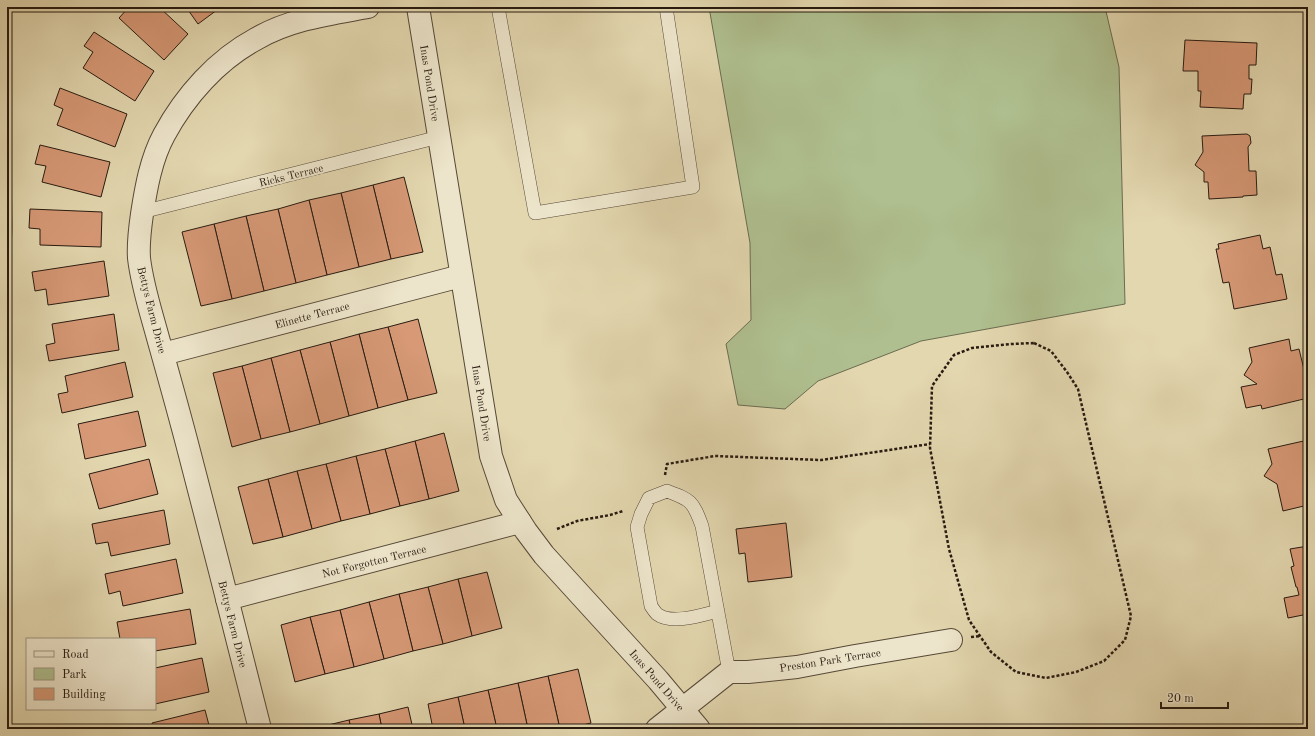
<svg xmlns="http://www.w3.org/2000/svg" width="1315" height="736" font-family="'Old Standard TT',serif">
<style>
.green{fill:#afbf8f;stroke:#6b6c50}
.building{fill:#d79976;stroke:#271a10}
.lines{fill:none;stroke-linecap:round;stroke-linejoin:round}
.service-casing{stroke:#564938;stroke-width:14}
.minor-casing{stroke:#564938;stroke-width:24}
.path{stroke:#271a10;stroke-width:2.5;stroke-dasharray:3 2;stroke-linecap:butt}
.service{stroke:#ede5cb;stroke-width:13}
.minor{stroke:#ede5cb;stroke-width:22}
.labels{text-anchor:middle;stroke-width:4;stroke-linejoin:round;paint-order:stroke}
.street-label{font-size:11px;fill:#271a10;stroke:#ede5cb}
</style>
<rect width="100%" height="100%" fill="#e3d7af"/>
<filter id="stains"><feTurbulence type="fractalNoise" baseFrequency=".005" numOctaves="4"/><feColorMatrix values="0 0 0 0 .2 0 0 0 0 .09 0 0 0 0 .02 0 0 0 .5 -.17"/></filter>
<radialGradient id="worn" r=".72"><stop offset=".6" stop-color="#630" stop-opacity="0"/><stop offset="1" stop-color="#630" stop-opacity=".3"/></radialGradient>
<g class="green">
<path d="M7,7h3l-1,36 3,184 -5,115z"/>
<path d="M709,7h396l14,60 6,237 -204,37 -103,40 -33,28 -47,-4 -12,-61 25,-24 -1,-77z"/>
</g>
<g class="building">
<path d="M129,7h30l29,27 -24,26 -45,-42z"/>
<path d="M186,7h35l-23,17z"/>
<path d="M94,32l60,39 -19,30 -52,-33 10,-16 -9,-6z"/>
<path d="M1185,40l72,3 -1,22h-7v14h3l-1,15h-7l-1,15 -43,-2 1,-16h-3v-20h-15z"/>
<path d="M60,88l67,26 -12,33 -58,-22 6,-16 -9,-4z"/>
<path d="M1247,134l3,2 1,7 -3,4 1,24h7l1,24 -14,1v1l-34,2 -1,-17h-4v-10l-9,-7 8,-13 -1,-16z"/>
<path d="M40,145l70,17 -9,35 -59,-15 4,-16 -11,-2z"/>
<path d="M404,177l19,75 -32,7 -18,-74z"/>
<path d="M373,185l18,74 -32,8 -18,-74z"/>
<path d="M341,193l18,74 -32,8 -18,-75z"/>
<path d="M309,200l18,75 -31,8 -18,-74z"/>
<path d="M30,209l72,3 -1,35 -61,-2v-16l-11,-1z"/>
<path d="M278,209l18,74 -32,8 -18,-75z"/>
<path d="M246,216l18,75 -32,8 -18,-75z"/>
<path d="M214,224l18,75 -31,7 -19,-74z"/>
<path d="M1260,235l3,14 7,-2 6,28 6,-1 5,25 -53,10 -5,-27 -6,1 -7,-34h3l-1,-5z"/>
<path d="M104,261l5,35 -61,9 -2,-16 -11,2 -3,-19z"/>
<path d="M114,314l5,36 -70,11 -3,-16 9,-2 -3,-19z"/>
<path d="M418,319l19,74 -29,7 -20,-73z"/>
<path d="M388,327l20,73 -30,8 -19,-74z"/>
<path d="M359,334l19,74 -29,8 -19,-74z"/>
<path d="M1289,339l2,12 8,-2 9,37v12l-46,11 -1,-4 -15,3 -5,-21 16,-3 -13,-9 8,-13 -3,-14z"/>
<path d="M330,342l19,74 -29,8 -20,-74z"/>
<path d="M300,350l20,74 -30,8 -19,-74z"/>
<path d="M271,358l19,74 -29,7 -19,-73z"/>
<path d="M125,362l8,35 -71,16 -4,-19 10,-2 -3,-16z"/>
<path d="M242,366l19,73 -29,8 -19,-74z"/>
<path d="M138,411l8,35 -61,13 -7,-35z"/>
<path d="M444,433l15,58 -30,8 -14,-58z"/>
<path d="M1308,440v65l-25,6 -6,-27 -13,-8 8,-12 -4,-15z"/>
<path d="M415,441l14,58 -29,7 -15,-57z"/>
<path d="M385,449l15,57 -30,8 -14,-58z"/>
<path d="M356,456l14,58 -29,7 -15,-57z"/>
<path d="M149,459l9,35 -59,15 -10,-35z"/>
<path d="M326,464l15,57 -29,8 -15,-58z"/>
<path d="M297,471l15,58 -29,8 -15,-58z"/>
<path d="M268,479l15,58 -30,7 -15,-57z"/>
<path d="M164,510l6,34 -59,12 -3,-14 -12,2 -4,-20z"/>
<path d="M786,523l6,54 -44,5 -3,-29 -6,1 -3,-25z"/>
<path d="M1308,546v68l-20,4 -4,-20 15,-3 -2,-8h-1l-5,-20 3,-1 -4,-17z"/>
<path d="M176,559l7,34 -60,13 -3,-15 -11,3 -4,-20z"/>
<path d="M487,572l15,56 -30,8 -14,-57z"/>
<path d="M458,579l14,57 -29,8 -15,-57z"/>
<path d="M428,587l15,57 -30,7 -14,-57z"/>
<path d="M399,594l14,57 -29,8 -15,-57z"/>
<path d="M369,602l15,57 -30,8 -14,-57z"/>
<path d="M190,609l6,35 -41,7v-12h-35l-3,-17z"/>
<path d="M340,610l14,57 -29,7 -15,-57z"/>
<path d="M310,617l15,57 -30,8 -14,-57z"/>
<path d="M202,658l7,34 -54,12v-36z"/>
<path d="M578,669l13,54 -24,6h-7l-12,-53z"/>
<path d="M548,676l12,53h-32l-10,-46z"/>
<path d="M518,683l10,46h-31l-9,-39z"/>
<path d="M488,690l9,39h-32l-7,-32z"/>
<path d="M458,697l7,32h-32l-5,-25z"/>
<path d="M408,707l5,22h-31l-3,-15z"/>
<path d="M205,710l5,19h-57l-1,-6z"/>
<path d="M379,714l3,15h-31l-2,-9z"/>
<path d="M349,720l2,9h-31v-2z"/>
</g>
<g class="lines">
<defs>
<g id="service">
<path d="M498,7l37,206 158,-26 -27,-180"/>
<path d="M142,212l297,-75"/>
<path d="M718,611c-16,4 -47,14 -61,3 -2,-2 -4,-5 -6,-8l-14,-79 4,-13 8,-16 18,-7c24,9 26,10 35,35l27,146"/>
</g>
<g id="minor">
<path d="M418,7l61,375 12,74 15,44 20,31 18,24 114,125 41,49"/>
<path d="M163,354l298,-78"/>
<path d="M227,599l293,-77"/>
<path d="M260,729c-23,-91 -46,-183 -70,-274 -10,-39 -21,-78 -32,-117 -7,-26 -16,-53 -19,-80 -1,-14 1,-30 3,-44 4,-26 9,-55 22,-79 21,-39 53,-75 92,-96 34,-20 74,-25 112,-32"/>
<path d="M657,729l72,-57h19l49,-5 58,-11 96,-16"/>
</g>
</defs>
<use href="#service" class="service-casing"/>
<use href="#minor" class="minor-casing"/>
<g class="path">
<path d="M1034,343l17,8 16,21 11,17 53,227 -6,24 -21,21 -28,11 -30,6 -30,-6 -25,-20 -22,-32 -20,-71 -19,-101 2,-62 22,-31 18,-7 39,-4z"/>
<path d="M665,475l2,-11 48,-8 106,4 109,-16"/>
<path d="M557,529l20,-8 33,-6 13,-4"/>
<path d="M971,637l10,-1"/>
</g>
<use href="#service" class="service"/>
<use href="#minor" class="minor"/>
</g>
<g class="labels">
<g class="street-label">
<text transform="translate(430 83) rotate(81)" y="4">Inas Pond Drive</text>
<text transform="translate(291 175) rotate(-14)" y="4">Ricks Terrace</text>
<text transform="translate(152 310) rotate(76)" y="4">Bettys Farm Drive</text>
<text transform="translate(312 315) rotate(-15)" y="4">Elinette Terrace</text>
<text transform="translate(482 403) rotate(81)" y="4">Inas Pond Drive</text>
<text transform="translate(374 561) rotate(-14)" y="4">Not Forgotten Terrace</text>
<text transform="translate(233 624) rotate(76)" y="4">Bettys Farm Drive</text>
<text transform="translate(830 660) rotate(-9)" y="4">Preston Park Terrace</text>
<text transform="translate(657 680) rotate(49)" y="4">Inas Pond Drive</text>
</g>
</g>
<rect width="1315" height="736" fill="none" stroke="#e3d7af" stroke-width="24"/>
<rect x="8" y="8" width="1299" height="720" fill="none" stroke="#271a10" stroke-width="2"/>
<rect x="12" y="12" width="1291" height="712" fill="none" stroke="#271a10"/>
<rect x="26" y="638" width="130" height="72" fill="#ede5cb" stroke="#9e9480"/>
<rect x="34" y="651" width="20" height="6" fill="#ede5cb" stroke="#9e9480"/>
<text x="62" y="658" font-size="12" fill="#271a10">Road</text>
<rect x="34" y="668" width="20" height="12" fill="#afbf8f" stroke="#9e9480"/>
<text x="62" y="678" font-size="12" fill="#271a10">Park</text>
<rect x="34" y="688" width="20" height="12" fill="#d79976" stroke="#9e9480"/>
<text x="62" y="698" font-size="12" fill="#271a10">Building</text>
<path d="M1161 702v6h67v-6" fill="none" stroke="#271a10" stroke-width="2"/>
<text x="1167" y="702" font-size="12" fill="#271a10" stroke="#ede5cb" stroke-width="3" paint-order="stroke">20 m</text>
<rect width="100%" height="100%" filter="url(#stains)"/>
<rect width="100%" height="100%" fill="url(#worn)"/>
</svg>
